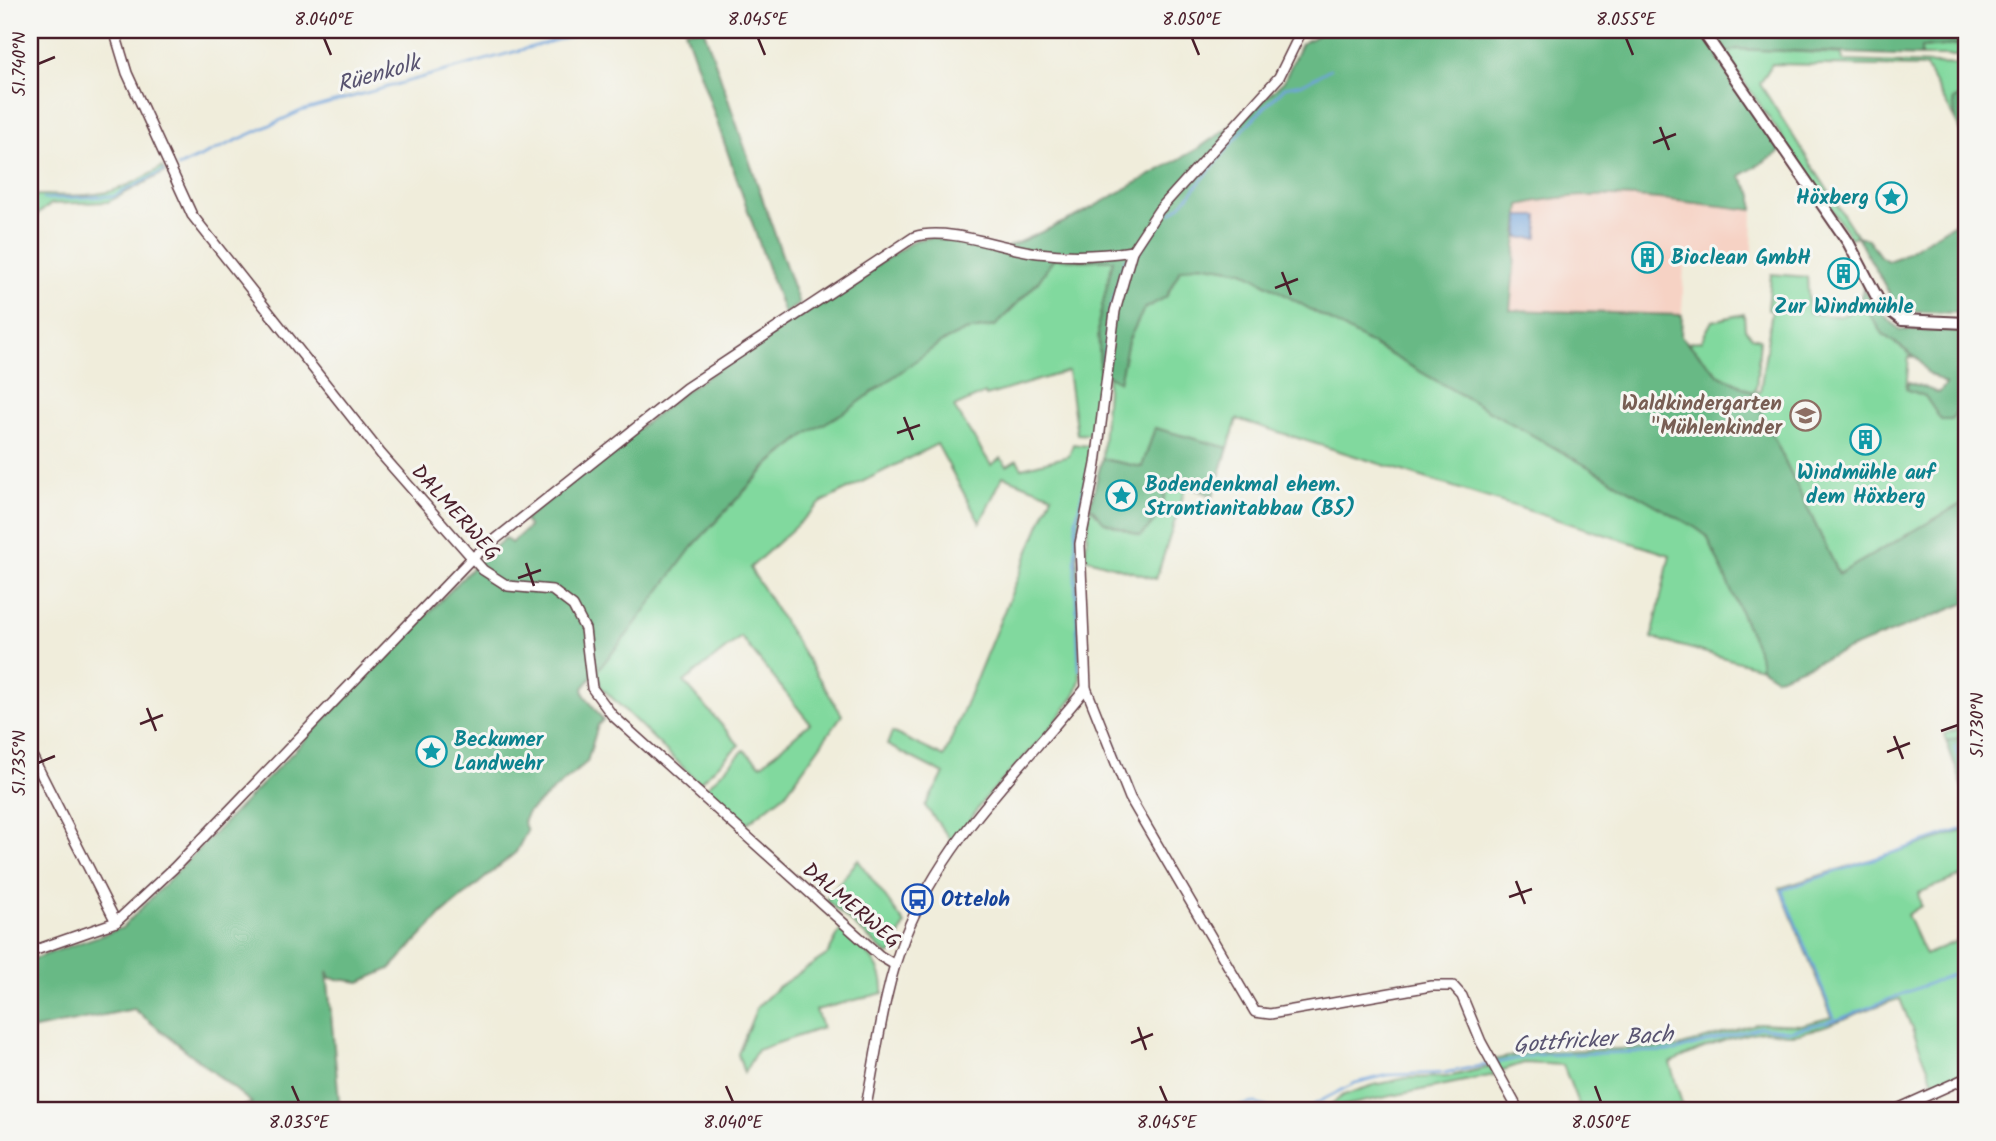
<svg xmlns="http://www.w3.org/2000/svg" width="1996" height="1141" font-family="Kalam,sans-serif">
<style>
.built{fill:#f6d2c4}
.green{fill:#81d99e;stroke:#667c64;stroke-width:2}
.forest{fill:#68b985;stroke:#596c58;stroke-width:2}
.water{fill:#6fa3db;stroke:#5c6183;stroke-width:2}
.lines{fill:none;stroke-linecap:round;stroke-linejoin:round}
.stream{stroke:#6fa3db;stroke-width:2.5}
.minor-casing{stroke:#633e45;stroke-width:12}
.tertiary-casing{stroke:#633e45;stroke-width:14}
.minor{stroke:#fff;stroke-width:9}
.tertiary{stroke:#fff;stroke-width:10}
.ticks{fill:none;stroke:#4a1f2b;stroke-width:2.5}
.labels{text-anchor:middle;stroke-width:6;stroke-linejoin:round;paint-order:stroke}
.culture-label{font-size:21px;font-weight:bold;fill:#0d838f;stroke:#f6f6f2;text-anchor:start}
.education-label{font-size:21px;font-weight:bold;fill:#785e54;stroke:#f6f6f2;text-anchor:end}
.street-label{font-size:21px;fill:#4a1f2b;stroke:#f6f6f2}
.transit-label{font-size:21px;font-weight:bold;fill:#164399;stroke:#f6f6f2;text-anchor:start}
.water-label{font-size:23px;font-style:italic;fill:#595471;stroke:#f6f6f2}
.neatline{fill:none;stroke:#4a1f2b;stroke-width:2.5}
.ticks-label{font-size:18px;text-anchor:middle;fill:#4a1f2b}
</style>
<rect width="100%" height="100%" fill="#f6f6f2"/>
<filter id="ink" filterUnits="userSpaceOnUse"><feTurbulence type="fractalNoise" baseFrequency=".0143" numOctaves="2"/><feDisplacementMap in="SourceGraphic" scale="14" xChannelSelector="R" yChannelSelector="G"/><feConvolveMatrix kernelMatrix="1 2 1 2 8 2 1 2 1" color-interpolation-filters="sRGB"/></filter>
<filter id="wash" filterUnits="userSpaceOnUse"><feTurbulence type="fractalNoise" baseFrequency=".00686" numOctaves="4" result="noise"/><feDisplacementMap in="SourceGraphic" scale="28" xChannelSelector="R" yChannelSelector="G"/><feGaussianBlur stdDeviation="1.57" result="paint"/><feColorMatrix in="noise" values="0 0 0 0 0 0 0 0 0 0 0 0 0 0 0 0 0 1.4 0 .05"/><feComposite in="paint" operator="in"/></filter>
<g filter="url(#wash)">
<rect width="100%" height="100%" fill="#f0eddb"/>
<path class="built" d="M1635,196l118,14 -1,43 -68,9 -2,53 -172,-5 10,-105 27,-7z"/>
<g class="green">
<path d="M1966,44v12h-45v-8z"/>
<path d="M1736,49l106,5 1,7 123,4v29l-13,6 3,22 -30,-55 -154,-3 -12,20 97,152 -6,2 -126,-184z"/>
<path d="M162,167l3,5 -57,30 -57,2 -21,16v-25c60,1 79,5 132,-28z"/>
<path d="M1054,258l28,3 31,-2 -15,65 2,53 -5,58 -18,-1 -9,-63 -82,25 -1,-3 -31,14 37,58 10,-7 6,8 10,-6 5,8 47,-12 4,-12 22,3 -12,47 -6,49 3,137 -5,16 -30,39 -62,66 -29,43 -29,-38 19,-32 -57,-29 5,-13 52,25 108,-262 -49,-19 -23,47 -43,-79 -115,58 -72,66 92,147 -56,78 -42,33 -39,-37 39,-39 17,15 49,-42 -69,-86 -57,45 55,63 -40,38 -98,-96 -4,-17 96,-124 78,-83 37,-30 43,-25 89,-65 25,-12 30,-5 43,-44z"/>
<path d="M1200,264l43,7 453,257 11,8 53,118 1,14 -109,-30 18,-83 -433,-136 -9,29 -73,-20 -13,39 -40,-8 6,-85 11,8 9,-41 16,-33 22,-11 14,-27z"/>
<path d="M1771,274l36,3 2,36c21,2 41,10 51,-13l24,35 30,22h-5l-3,32 19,7 16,24 25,-26v107l-127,73 -87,-182 -34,-18 -31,-32 14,-1 11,-20 32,-7 1,15 7,8 8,2 -4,49 -3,3 7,1 12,-82h-4z"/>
<path d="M1170,480l16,6 -30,93 -71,-21 5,-52 67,12z"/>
<path d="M1966,726v10l-20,5 -2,-7z"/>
<path d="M1966,830v56l-5,-10 -43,17 3,13 -14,9 18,40 41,-18v138l-30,13 -36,-89c-37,9 -69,29 -107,35 -9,1 -18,-3 -27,-3 -28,2 -71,20 -96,32l14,48h-103l-18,-46 -39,-2 -24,8 -7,-11 40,-8 146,-5 80,-24 42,2 31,-8 -52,-129z"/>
<path d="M858,860l47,64 -13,29 -4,2 -62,-55z"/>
<path d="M841,929c20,18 44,34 42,64l-67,17 6,18 -65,22 -13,23 -6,-19 19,-47 21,-20 50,-33z"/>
<path d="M1490,1067l4,8 -171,35 21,-15 30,-10 32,-7 41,-1z"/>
</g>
<g class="forest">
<path d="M685,30h19l95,274 -15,10z"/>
<path d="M1327,30h639v14l-45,4v8l-185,-7 -19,9 63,94 -40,24 13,19v15c-77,-9 -157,-24 -233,-5l-10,105 172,5 -1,21 37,38 34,18 87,182 127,-73v102l-190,75 -15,-10 -2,-14 -52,-118 -11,-8 -453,-257 -43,-7 -20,6 -14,27 -22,12 -16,32 -9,41 -19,-12 -2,-46 15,-64 -59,-2 -16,24 -43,44 -30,5 -25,12 -89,65 -43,25 -38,30 -77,83 -66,89 -44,53 1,6 19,26 -5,5 -11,37 -59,50 -5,9 4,10 -11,21 -74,62 -52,55 -30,13 -30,-4 -3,-7 13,140h-107l19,-8 -118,-94 -104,21v-70l92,-32 353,-363 30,-27 6,5 18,-16 -5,-7 164,-131 227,-149 18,-3 66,14 76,-34 124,-69 53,-37 32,-30 17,-37z"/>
<path d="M1966,94v46l-10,-18 -3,-22z"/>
<path d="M1966,216v97l-52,-1 -11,-4 -10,-8 -36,-64 11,3 12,17 8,5 11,-4z"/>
<path d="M1863,288l12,18 25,24h66v64l-14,26h-11l-16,-24 -19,-7 3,-7 30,11 7,-9 -19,-12 -9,-13 -34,-24 -24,-35z"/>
<path d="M1155,428l73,20 -15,48 -43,-16 -13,38 -16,18 -37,-14 -14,-16 12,-47 40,8z"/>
<path d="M1966,736v59l-20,-54z"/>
</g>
<rect class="water" x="1519" y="216" width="19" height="22"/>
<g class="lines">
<g class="stream">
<path d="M178,167l123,-56 292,-81"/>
<path d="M43,199l71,-3 50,-25"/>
<path d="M1171,213l11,-9 67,-81 36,-36 20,-4 25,-14"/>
<path d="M1137,254l26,-34"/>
<path d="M1098,410l11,-98 16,-53"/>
<path d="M1079,670l-4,-93 1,-58 17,-68"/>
<path d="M1095,693l43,111"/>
<path d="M1955,746l11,32"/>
<path d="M1835,1020l-53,-130 184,-62"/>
<path d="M1219,1111l34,-8 24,7 28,-1 50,-26 33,-8 56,-2 93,-18 138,-4 85,-24 29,4 50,-12 127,-50"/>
</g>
</g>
</g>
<g filter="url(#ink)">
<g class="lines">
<defs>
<g id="minor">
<path d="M114,30l13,43 65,142 189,239 102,116 25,16 44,4 21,16 12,23 7,59 20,27 268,241 15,9"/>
<path d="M1302,30l-23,47 -120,133 -27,41 -17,60 -19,153 -16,80 6,144 44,110 125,214 15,2 161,-28h22l9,10 19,46 38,69"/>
<path d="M30,752l86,170"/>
<path d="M30,952l86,-30 58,-54 298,-310 214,-170 228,-151c34,-11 89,12 124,16 32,4 62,3 94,-2"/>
<path d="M865,1111c12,-58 18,-120 40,-175 39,-98 117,-168 181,-248"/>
<path d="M1893,1111l73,-33"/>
</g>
<path id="tertiary" d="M1702,30l146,212 32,61 22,17 64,3"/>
</defs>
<use href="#minor" class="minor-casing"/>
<use href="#tertiary" class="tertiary-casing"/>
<use href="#minor" class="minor"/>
<use href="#tertiary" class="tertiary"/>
</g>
</g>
<path class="ticks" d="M324,38l7,17M758,38l7,17M1192,38l7,17M1626,38l7,17M38,64l17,-7M1660,127l9,23M1653,143l23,-9M1282,272l9,23M1275,288l23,-9M904,417l9,23M897,433l23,-8M526,563l8,23M518,578l23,-8M147,708l9,23M140,724l23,-9M1941,731l17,-6M1894,736l9,23M1887,752l23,-9M38,763l17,-7M1516,881l9,23M1509,897l23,-8M1138,1027l8,23M1131,1043l22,-9M292,1086l7,16M726,1086l7,16M1160,1086l7,16M1595,1086l6,16"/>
<defs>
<symbol id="sight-ring" viewBox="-11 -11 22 22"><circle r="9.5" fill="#f6f6f2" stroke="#0f9aa8" stroke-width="1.5"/><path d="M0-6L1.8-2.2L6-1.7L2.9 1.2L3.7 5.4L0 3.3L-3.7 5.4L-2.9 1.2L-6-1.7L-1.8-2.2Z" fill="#0f9aa8"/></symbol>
<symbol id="building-ring" viewBox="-11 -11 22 22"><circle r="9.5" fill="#f6f6f2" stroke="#0f9aa8" stroke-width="1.5"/><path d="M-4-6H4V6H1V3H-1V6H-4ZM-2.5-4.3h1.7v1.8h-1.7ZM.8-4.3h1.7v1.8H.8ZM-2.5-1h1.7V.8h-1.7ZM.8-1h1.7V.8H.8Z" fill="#0f9aa8"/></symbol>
<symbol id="school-ring" viewBox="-11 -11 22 22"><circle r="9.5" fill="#f6f6f2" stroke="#8d6e63" stroke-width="1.5"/><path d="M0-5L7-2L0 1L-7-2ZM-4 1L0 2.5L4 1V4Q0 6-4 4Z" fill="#8d6e63"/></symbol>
<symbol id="bus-ring" viewBox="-11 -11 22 22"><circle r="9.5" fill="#f6f6f2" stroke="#1a4fb4" stroke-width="1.5"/><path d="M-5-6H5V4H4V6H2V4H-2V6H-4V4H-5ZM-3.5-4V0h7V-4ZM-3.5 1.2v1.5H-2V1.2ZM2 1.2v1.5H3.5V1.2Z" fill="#1a4fb4"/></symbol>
</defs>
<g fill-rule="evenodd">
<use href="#sight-ring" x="1874" y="180" width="35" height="35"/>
<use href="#building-ring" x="1630" y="240" width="35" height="35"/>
<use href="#building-ring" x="1826" y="256" width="35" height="35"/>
<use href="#school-ring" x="1788" y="398" width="35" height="35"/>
<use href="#building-ring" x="1848" y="422" width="35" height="35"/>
<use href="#sight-ring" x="1104" y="478" width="35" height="35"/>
<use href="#sight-ring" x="414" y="734" width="35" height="35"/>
<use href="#bus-ring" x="900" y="882" width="35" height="35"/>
</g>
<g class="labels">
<g class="culture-label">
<text x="1869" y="204" text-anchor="end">Höxberg</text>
<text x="1671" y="264">Bioclean GmbH</text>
<text x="1844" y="313" text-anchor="middle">Zur Windmühle</text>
<text x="1866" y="479" text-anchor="middle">Windmühle auf<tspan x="1866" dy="24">dem Höxberg</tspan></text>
<text x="1145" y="491">Bodendenkmal ehem.<tspan x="1145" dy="24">Strontianitabbau (B5)</tspan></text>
<text x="454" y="746">Beckumer<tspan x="454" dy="24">Landwehr</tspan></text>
</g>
<g class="education-label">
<text x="1782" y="410">Waldkindergarten<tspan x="1782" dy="24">"Mühlenkinder</tspan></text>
</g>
<g class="street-label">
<text transform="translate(456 512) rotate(48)" y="7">DALMERWEG</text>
<text transform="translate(852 905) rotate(40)" y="7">DALMERWEG</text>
</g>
<g class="transit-label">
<text x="941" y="906">Otteloh</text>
</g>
<g class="water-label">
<text transform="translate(378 73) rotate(-16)" y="8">Rüenkolk</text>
<text transform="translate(1593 1039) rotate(-4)" y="8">Gottfricker Bach</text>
</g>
</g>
<rect width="1996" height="1141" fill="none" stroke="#f6f6f2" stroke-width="77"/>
<rect x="38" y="38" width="1920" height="1064" class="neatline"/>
<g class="ticks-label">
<text x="324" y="25">8.040°E</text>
<text x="758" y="25">8.045°E</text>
<text x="1192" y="25">8.050°E</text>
<text x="1626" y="25">8.055°E</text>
<text transform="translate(19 64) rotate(-90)" y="6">51.740°N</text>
<text transform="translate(1977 725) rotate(-90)" y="6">51.730°N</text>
<text transform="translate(19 763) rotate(-90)" y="6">51.735°N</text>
<text x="299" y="1128">8.035°E</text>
<text x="733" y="1128">8.040°E</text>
<text x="1167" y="1128">8.045°E</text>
<text x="1601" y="1128">8.050°E</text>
</g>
</svg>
